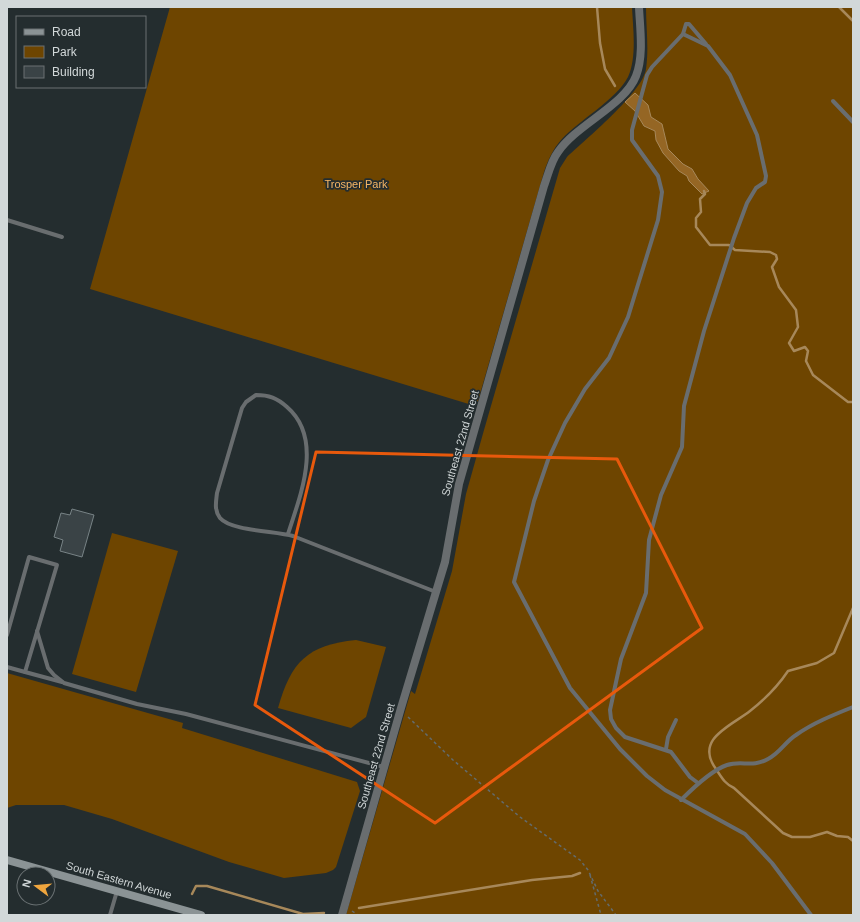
<svg xmlns="http://www.w3.org/2000/svg" width="860" height="922" font-family="Arial,sans-serif">
<style>
.green{fill:#6e4500}
.water{fill:#956624;stroke:#a7885a}
.lines{fill:none;stroke-linecap:round;stroke-linejoin:round}
.stream{stroke:#a7885a;stroke-width:2.5}
.building{fill:#3a4346;stroke:#788386}
.path{stroke:#636b6c;stroke-width:1.5;stroke-dasharray:3 3;stroke-linecap:butt}
.service{stroke:#696d6f;stroke-width:4}
.minor{stroke:#696d6f;stroke-width:8}
.secondary{stroke:#8b9395;stroke-width:8}
.marked{fill:none;stroke:#e8590c;stroke-width:3;stroke-linejoin:round}
.labels{text-anchor:middle;stroke-width:3.5;stroke-linejoin:round;paint-order:stroke}
.park-label{font-size:11px;fill:#f7b765;stroke:#242d2f}
.street-label{font-size:11px;fill:#d2d8d9;stroke:#242d2f}
</style>
<rect width="100%" height="100%" fill="#242d2f"/>
<g class="green">
<path d="M170,7h462c1,22 5,50 -4,70 -12,23 -49,43 -67,63 -8,9 -13,20 -17,32l-66,229 -6,4 -382,-116z"/>
<path d="M646,7h207v908h-507l65,-224 4,3 37,-123 14,-77 18,-64 76,-262 7,-11c18,-17 76,-65 79,-88 3,-20 0,-42 0,-62z"/>
<path d="M112,533l66,18 -42,141 -64,-18z"/>
<path d="M356,640l30,7 -20,70 -15,11 -73,-20c13,-46 29,-63 78,-68z"/>
<path d="M7,673l176,50 -1,5 175,54 3,9 -24,76 -3,3 -7,3 -42,5 -55,-16 -117,-43 -48,-14h-48l-9,3z"/>
</g>
<path class="water" d="M635,93l13,12 3,12 11,7 6,25 15,15 9,5 6,10 11,12 -7,3 -13,-13 -2,-5 -8,-5 -16,-18 -7,-13 -1,-9 -11,-5 -9,-15 -10,-9z"/>
<g class="lines">
<g class="stream">
<path d="M597,7l3,36 5,26 10,17"/>
<path d="M839,7l14,14"/>
<path d="M704,191l1,3 -5,5 1,13 -5,6v9l14,18h19l6,5 35,2 6,3 1,4 -5,8 7,20 17,23 2,17 -9,16 5,8 11,-4 3,4 -2,10 7,14 35,27h5"/>
<path d="M853,608l-19,45 -17,10 -29,8c-10,15 -24,29 -38,40 -19,15 -56,28 -34,58 6,9 9,15 18,19l49,45 9,4h18l17,-5 10,4 11,1 5,4"/>
<path d="M192,894l4,-8h11l96,28 21,-1"/>
<path d="M359,908l173,-28 40,-4 8,-3"/>
</g>
</g>
<path class="building" d="M72,509l22,6 -12,42 -22,-6 3,-11 -9,-3 7,-24 9,2z"/>
<g class="lines">
<g class="path">
<path d="M408,717l45,43 67,57 60,43 8,10 10,21 18,24"/>
<path d="M590,875l11,40"/>
<path d="M352,911l6,4"/>
</g>
<g class="service">
<path d="M683,34l3,-10h3l17,20"/>
<path d="M833,101l20,21"/>
<path d="M7,220l55,17"/>
<path d="M288,534c12,-38 36,-95 -1,-127 -10,-9 -18,-12 -31,-12l-10,7 -4,6 -25,85c-1,9 -3,17 3,25 11,13 56,13 73,18l143,56"/>
<path d="M37,631l11,37 6,7 10,8 73,21 49,10 198,53"/>
<path d="M7,635l22,-78 28,8 -32,107 -18,-5"/>
<path d="M25,672l37,10"/>
<path d="M666,749l2,-12 8,-17"/>
<path d="M698,783l-8,-6 -19,-25 -46,-15 -9,-9 -5,-9 -1,-9 11,-51 25,-66 3,-53 12,-45 21,-48 2,-41 20,-75 30,-93 13,-35 9,-15 9,-6 1,-6 -9,-41 -27,-60 -22,-29 -25,-12 -31,33 -5,8 -15,55v10l26,36 4,16 -4,28 -22,71 -8,26 -19,41 -24,31 -20,34 -17,37 -14,41 -20,81 56,106 50,61 27,27 18,14 80,44 27,29 39,52"/>
<path d="M681,800c11,-11 31,-30 46,-35 15,-5 25,3 41,-6 12,-6 17,-17 28,-24 17,-12 37,-20 57,-28"/>
<path d="M110,915l7,-24"/>
</g>
<path class="minor" d="M342,915l59,-207 44,-146 14,-78 85,-298c4,-11 7,-25 14,-34 18,-27 67,-47 78,-76 8,-20 4,-47 3,-69"/>
<path class="secondary" d="M7,860l194,55"/>
</g>
<path class="marked" d="M316,452l301,7 85,169 -267,195 -180,-118z"/>
<g class="labels">
<g class="park-label">
<text x="356" y="188">Trosper Park</text>
</g>
<g class="street-label">
<text transform="translate(460 443) rotate(-74)" y="4">Southeast 22nd Street</text>
<text transform="translate(376 756) rotate(-74)" y="4">Southeast 22nd Street</text>
<text transform="translate(119 880) rotate(16)" y="4">South Eastern Avenue</text>
</g>
</g>
<rect width="860" height="922" fill="none" stroke="#d2d8d9" stroke-width="16"/>
<rect x="16" y="16" width="130" height="72" fill="#242d2f" stroke="#6a7173"/>
<rect x="24" y="29" width="20" height="6" fill="#8b9395" stroke="#6a7173"/>
<text x="52" y="36" font-size="12" fill="#d2d8d9">Road</text>
<rect x="24" y="46" width="20" height="12" fill="#6e4500" stroke="#6a7173"/>
<text x="52" y="56" font-size="12" fill="#d2d8d9">Park</text>
<rect x="24" y="66" width="20" height="12" fill="#3a4346" stroke="#6a7173"/>
<text x="52" y="76" font-size="12" fill="#d2d8d9">Building</text>
<g transform="translate(36 886) rotate(286)"><circle r="19" fill="#242d2f" stroke="#6a7173"/>
<path d="M0-3L7 15L0 10L-7 15Z" fill="#f0a63e"/>
<text y="-6" font-size="11" font-weight="bold" text-anchor="middle" fill="#d2d8d9">N</text>
</g>
</svg>
